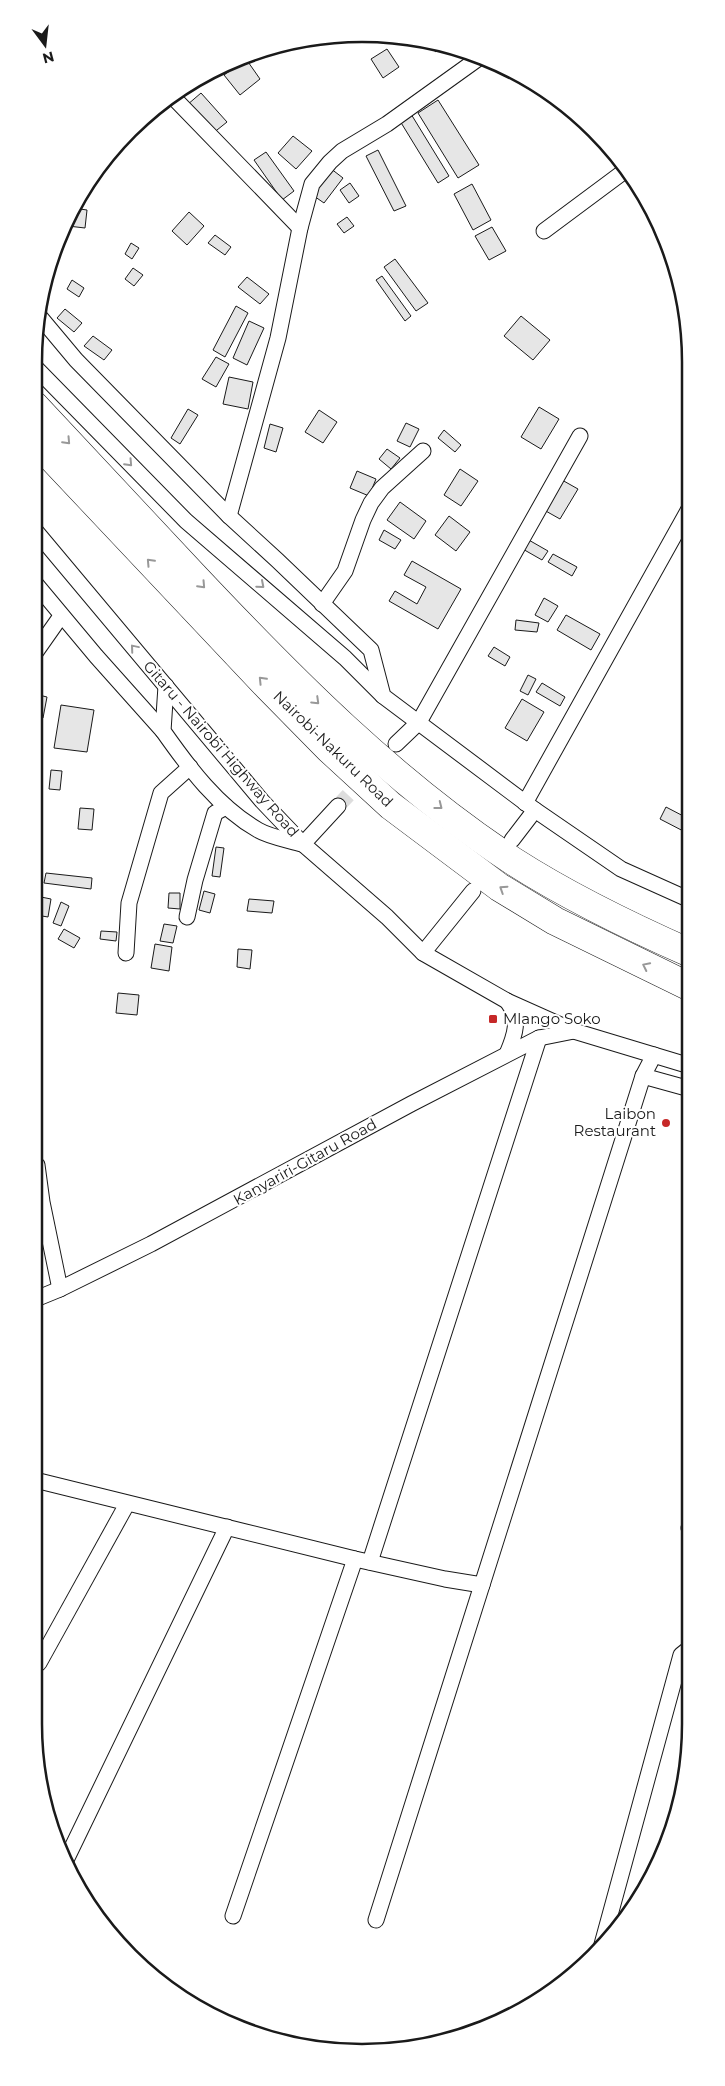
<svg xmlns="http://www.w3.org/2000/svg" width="725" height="2086" font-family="Montserrat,sans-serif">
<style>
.building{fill:#e6e6e6;stroke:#1a1a1a}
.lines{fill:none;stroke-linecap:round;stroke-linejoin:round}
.street-tunnel{stroke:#ddd;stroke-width:15;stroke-dasharray:15 8;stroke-linecap:butt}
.street-casing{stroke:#1a1a1a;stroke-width:17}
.highway-casing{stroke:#1a1a1a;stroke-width:29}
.street{stroke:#fff;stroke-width:15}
.highway{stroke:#fff;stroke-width:28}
.oneway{stroke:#989898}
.poi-dot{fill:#c62828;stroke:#fff;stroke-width:2}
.labels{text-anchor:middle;stroke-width:4;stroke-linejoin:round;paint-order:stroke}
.street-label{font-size:15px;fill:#1a1a1a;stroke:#fff}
.poi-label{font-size:15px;fill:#1a1a1a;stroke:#fff;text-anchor:start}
.rim{fill:none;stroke:#1a1a1a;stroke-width:2.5}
</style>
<rect width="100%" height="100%" fill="#fff"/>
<g class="building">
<path d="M423,41h1l19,3 -7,8z"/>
<path d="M387,49l12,18 -16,11 -12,-19z"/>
<path d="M246,59l14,20 -20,16 -16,-20z"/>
<path d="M201,93l26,29 -15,12 -25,-29z"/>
<path d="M438,100l41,65 -21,13 -40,-65z"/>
<path d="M411,114l38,62 -11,7 -38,-62z"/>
<path d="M293,136l19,15 -16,18 -18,-16z"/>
<path d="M378,150l28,56 -12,5 -28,-55z"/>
<path d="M266,152l28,39 -12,9 -28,-40z"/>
<path d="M330,168l13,10 -19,25 -13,-9z"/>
<path d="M350,183l9,13 -10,7 -9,-13z"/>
<path d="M472,184l19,36 -18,10 -19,-36z"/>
<path d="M73,208l14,2 -2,18 -17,-2 1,-11z"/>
<path d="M189,212l15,14 -17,19 -15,-14z"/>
<path d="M347,217l7,9 -10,7 -7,-9z"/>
<path d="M492,227l14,24 -17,9 -14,-24z"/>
<path d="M215,235l16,12 -6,8 -17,-12z"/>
<path d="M131,243l8,5 -7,11 -7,-5z"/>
<path d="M395,259l33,44 -12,8 -32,-44z"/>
<path d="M133,268l10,7 -9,11 -9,-7z"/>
<path d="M382,276l29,40 -6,5 -29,-41z"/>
<path d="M247,277l22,17 -9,10 -22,-17z"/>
<path d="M72,280l12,8 -5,9 -12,-8z"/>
<path d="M236,306l12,7 -23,44 -12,-7z"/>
<path d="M65,309l17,14 -8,9 -17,-14z"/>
<path d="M521,316l29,24 -17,20 -29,-24z"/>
<path d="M249,321l15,7 -17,37 -14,-7z"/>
<path d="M93,336l19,14 -8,10 -20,-14z"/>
<path d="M216,357l13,7 -13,23 -14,-8z"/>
<path d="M229,377l24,5 -5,27 -25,-5z"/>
<path d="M539,407l20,12 -18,30 -20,-12z"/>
<path d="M188,409l10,6 -18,29 -9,-6z"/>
<path d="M319,410l18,12 -14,21 -18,-11z"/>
<path d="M406,423l13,6 -9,18 -13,-6z"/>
<path d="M270,424l13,4 -7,24 -12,-4z"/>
<path d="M444,430l17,15 -6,7 -17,-14z"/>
<path d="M387,449l13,9 -9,11 -12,-10z"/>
<path d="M460,469l18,12 -17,25 -17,-11z"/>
<path d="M357,471l19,8 -7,17 -19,-8z"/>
<path d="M562,480l16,9 -18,30 -16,-9z"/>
<path d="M400,502l26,19 -12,18 -27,-19z"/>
<path d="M449,516l21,16 -14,19 -21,-16z"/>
<path d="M384,530l17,10 -6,9 -16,-9z"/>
<path d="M527,539l21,12 -6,9 -21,-12z"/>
<path d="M553,554l24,13 -5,9 -24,-14z"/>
<path d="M412,561l49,28 -23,40 -49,-28 6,-10 22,13 9,-17 -22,-12z"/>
<path d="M544,598l14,8 -10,16 -13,-7z"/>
<path d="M566,615l34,19 -9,16 -34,-20z"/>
<path d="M516,620l23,3 -2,9 -22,-2z"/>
<path d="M494,647l16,10 -5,9 -17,-10z"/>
<path d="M528,675l8,4 -8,16 -8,-4z"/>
<path d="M542,683l23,14 -5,9 -24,-14z"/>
<path d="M35,694l12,3 -4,21 -8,-2z"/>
<path d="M522,699l22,13 -17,29 -22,-13z"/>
<path d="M61,705l33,5 -7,42 -33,-4z"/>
<path d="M51,770l11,1 -2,19 -11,-1z"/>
<path d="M666,807l23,12v15l-29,-15z"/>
<path d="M80,808l14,1 -2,21 -14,-1z"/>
<path d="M216,847l8,1 -4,29 -8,-1z"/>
<path d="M46,873l46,5 -1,11 -47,-6z"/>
<path d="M204,891l11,3 -5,19 -11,-3z"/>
<path d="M169,893h11v16l-12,-1z"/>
<path d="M36,896l15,3 -3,18 -12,-2z"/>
<path d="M249,899l25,2 -2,12 -25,-2z"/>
<path d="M61,902l8,4 -8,20 -8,-3z"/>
<path d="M164,924l13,2 -4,17 -13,-2z"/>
<path d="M64,929l16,9 -6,10 -16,-9z"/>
<path d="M101,931l16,1 -1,9 -16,-2z"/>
<path d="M155,944l17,3 -3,24 -18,-3z"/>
<path d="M238,949l14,1 -2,19 -13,-2z"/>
<path d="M118,993l21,2 -2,20 -21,-2z"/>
</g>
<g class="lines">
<path class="street-tunnel" d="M338,806l28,-30"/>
<defs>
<g id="street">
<path d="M172,96l128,132"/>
<path d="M544,231l82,-61"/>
<path d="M40,317l36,43 153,156 48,44 94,90 12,46 152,114 -23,30"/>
<path d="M34,366l152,155 159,137 38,38"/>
<path d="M229,516l49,-178 22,-110 12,-44 18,-22 12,-11 45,-27 92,-66"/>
<path d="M34,529l228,272 41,43 84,73 36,36 84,48 67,30 116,35"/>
<path d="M35,583l61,73 67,75"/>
<path d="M322,604l23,-33 18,-51 8,-17 11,-15 41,-37"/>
<path d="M35,653l26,-37"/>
<path d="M166,686l-3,45c26,37 55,76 95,99 12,7 30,10 44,14"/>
<path d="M396,744l23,-22 161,-286"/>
<path d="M525,803l164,-294"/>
<path d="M535,810l86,59 69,31"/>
<path d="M303,844l35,-38"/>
<path d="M187,917l8,-37 20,-67 11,-6"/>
<path d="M126,953l3,-50 32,-110 29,-26"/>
<path d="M423,953l50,-62"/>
<path d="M507,1054c8,-19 14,-35 0,-53"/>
<path d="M643,1076l47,13"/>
<path d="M37,1165l5,37 18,87"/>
<path d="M38,1298l22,-9 91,-45 260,-140 128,-66 35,-7"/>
<path d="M39,1481l316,78 90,20 37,6"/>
<path d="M689,1528l2,-5"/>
<path d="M370,1562l169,-524"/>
<path d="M39,1663l88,-159"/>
<path d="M66,1860l161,-333"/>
<path d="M233,1916l122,-357"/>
<path d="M376,1920l267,-844 11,-21"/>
<path d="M601,1948l80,-293 10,-8"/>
</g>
<g id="highway">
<path d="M34,405c53,57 106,114 160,171 98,104 199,206 319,285 56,36 116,65 177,92"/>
<path d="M34,439l234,248 61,62 62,57 108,81 56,34 135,66"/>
</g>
</defs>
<use href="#street" class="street-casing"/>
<use href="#highway" class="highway-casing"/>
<use href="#street" class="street"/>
<use href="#highway" class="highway"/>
</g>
<defs><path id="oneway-chevron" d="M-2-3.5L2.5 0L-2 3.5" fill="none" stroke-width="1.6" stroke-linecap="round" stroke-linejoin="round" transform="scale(1.25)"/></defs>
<g class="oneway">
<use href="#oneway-chevron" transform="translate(67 441) rotate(47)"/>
<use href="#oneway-chevron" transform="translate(129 463) rotate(47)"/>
<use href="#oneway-chevron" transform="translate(150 562) rotate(-133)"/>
<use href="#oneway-chevron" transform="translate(202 585) rotate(47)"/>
<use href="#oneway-chevron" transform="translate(261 585) rotate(41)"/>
<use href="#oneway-chevron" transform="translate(134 648) rotate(-130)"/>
<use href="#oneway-chevron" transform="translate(262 680) rotate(-134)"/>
<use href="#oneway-chevron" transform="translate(316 701) rotate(44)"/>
<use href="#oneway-chevron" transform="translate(439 806) rotate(38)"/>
<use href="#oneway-chevron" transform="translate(503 889) rotate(-147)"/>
<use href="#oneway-chevron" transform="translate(646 966) rotate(-154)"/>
</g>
<g class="poi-dot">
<rect x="488" y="1014" width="10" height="10" rx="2.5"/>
<circle cx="666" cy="1123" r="5"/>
</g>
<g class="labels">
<g class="street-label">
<text transform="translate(221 749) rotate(49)" y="5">Gitaru - Nairobi Highway Road</text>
<text transform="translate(333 749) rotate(44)" y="5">Nairobi-Nakuru Road</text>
<text transform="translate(305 1162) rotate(-29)" y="5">Kanyariri-Gitaru Road</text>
</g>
<g class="poi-label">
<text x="503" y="1024">Mlango Soko</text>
<text x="656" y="1119" text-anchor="end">Laibon<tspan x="656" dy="17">Restaurant</tspan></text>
</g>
</g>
<path d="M0 0H725V2086H0ZM362 42H362A320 320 0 0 1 682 362V1724A320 320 0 0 1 362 2044H362A320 320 0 0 1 42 1724V362A320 320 0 0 1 362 42Z" fill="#fff" fill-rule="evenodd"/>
<path class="rim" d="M362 42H362A320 320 0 0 1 682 362V1724A320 320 0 0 1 362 2044H362A320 320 0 0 1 42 1724V362A320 320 0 0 1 362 42Z"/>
<g transform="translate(45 45) rotate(165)" stroke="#ffffff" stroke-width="4" paint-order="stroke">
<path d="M0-4L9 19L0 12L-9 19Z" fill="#1a1a1a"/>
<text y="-8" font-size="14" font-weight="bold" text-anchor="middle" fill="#1a1a1a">N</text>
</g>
</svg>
